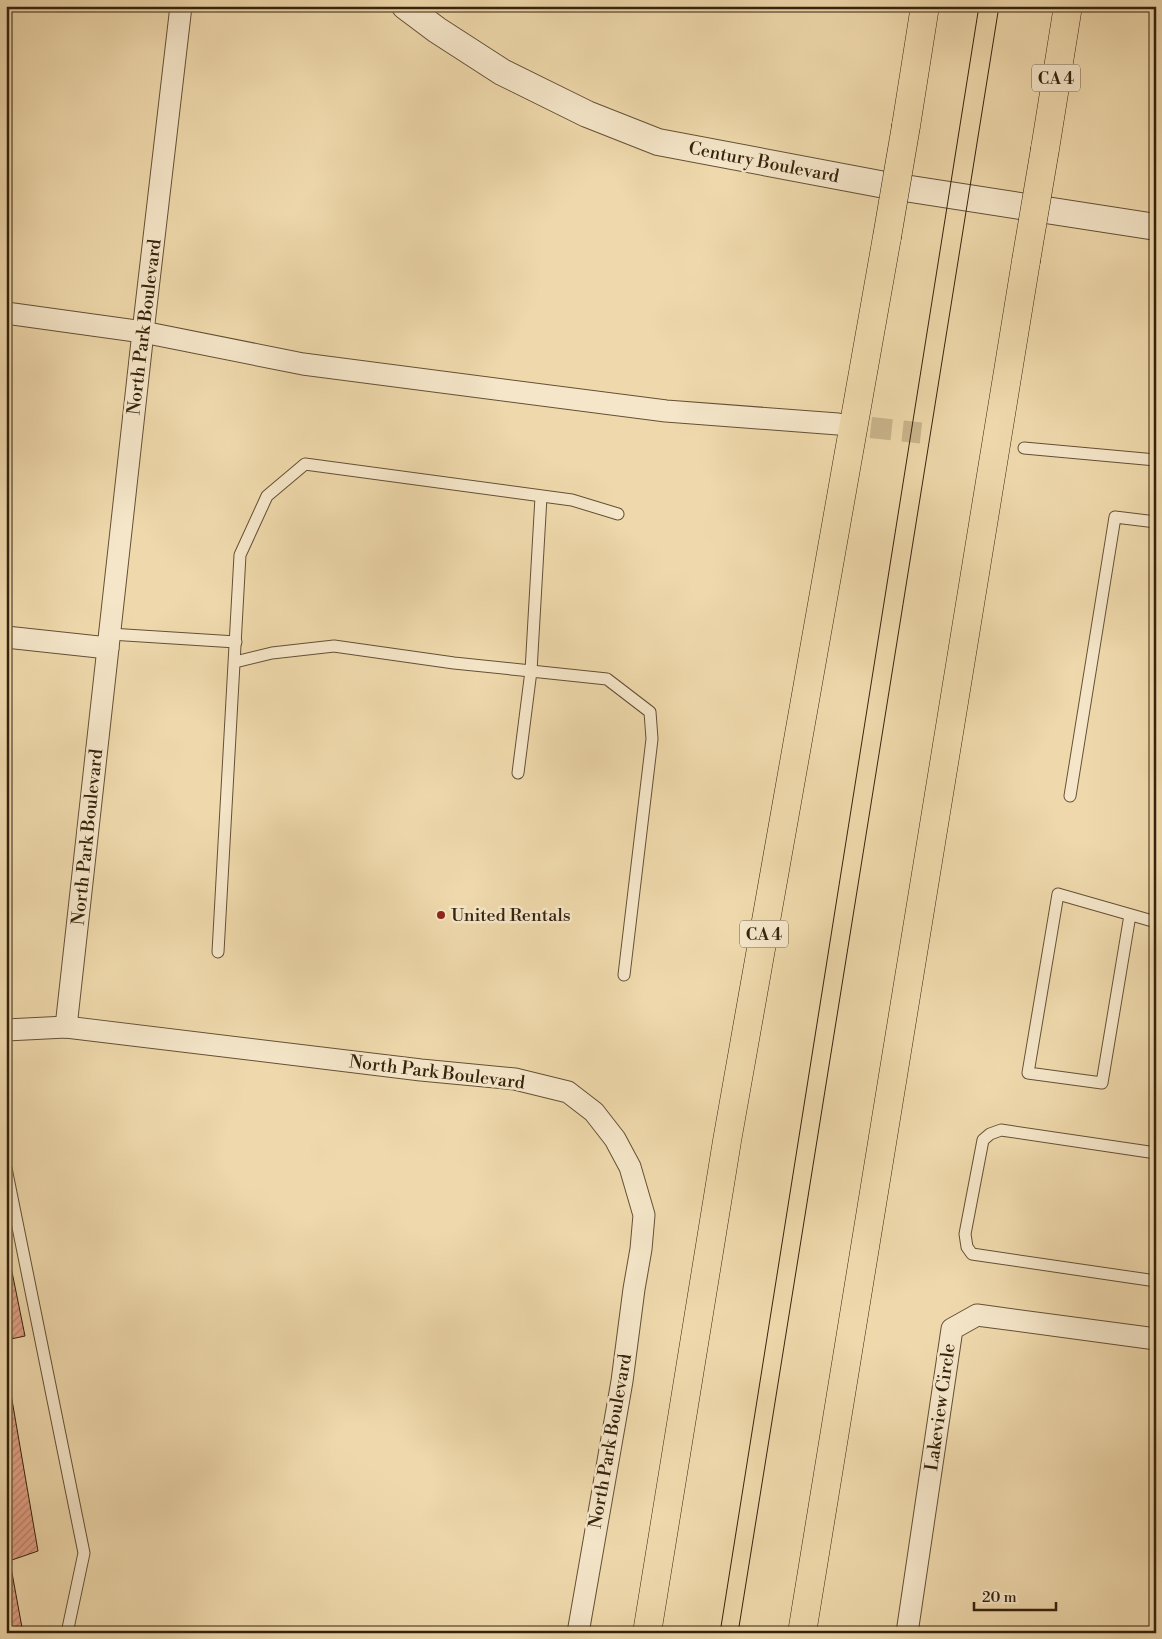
<svg xmlns="http://www.w3.org/2000/svg" width="1162" height="1639" font-family="'Libre Bodoni',serif">
<style>
.building{fill:url(#building-hatch);stroke:#35230d}
.lines{fill:none;stroke-linecap:round;stroke-linejoin:round}
.minor-tunnel{stroke:#cab58c;stroke-width:21;stroke-dasharray:21 11;stroke-linecap:butt}
.service-casing{stroke:#645035;stroke-width:13}
.minor-casing{stroke:#645035;stroke-width:23}
.tertiary-casing{stroke:#645035;stroke-width:28}
.motorway-casing{stroke:#35230d;stroke-width:29}
.service{stroke:#f5e6c9;stroke-width:11}
.minor{stroke:#f5e6c9;stroke-width:21}
.tertiary{stroke:#f5e6c9;stroke-width:26}
.motorway{stroke:#efd9ac;stroke-width:28}
.tram{stroke:#35230d;stroke-width:1}
.motorway-bridge-casing{stroke:#35230d;stroke-width:29;stroke-linecap:butt}
.motorway-bridge{stroke:#efd9ac;stroke-width:28}
.poi-dot{fill:#8f2418;stroke:#f5e6c9;stroke-width:2}
.labels{text-anchor:middle;stroke-width:5;stroke-linejoin:round;paint-order:stroke}
.shield{fill:#f5e6c9;stroke:#6f5e45;stroke-width:1}
.shield-label{font-size:16px;font-weight:bold;fill:#35230d}
.street-label{font-size:18px;fill:#35230d;stroke:#f5e6c9}
.poi-label{font-size:18px;fill:#35230d;stroke:#f5e6c9;text-anchor:start}
</style>
<defs>
<pattern id="building-hatch" width="6" height="6" patternUnits="userSpaceOnUse" patternTransform="scale(1.25)"><rect width="6" height="6" fill="#e4a388"/><path d="M-1 1l2-2M0 6l6-6M5 7l2-2" fill="none" stroke="#ba846e"/></pattern>
</defs>
<rect width="100%" height="100%" fill="#efd9ac"/>
<filter id="stains"><feTurbulence type="fractalNoise" baseFrequency=".004" numOctaves="4"/><feColorMatrix values="0 0 0 0 .2 0 0 0 0 .09 0 0 0 0 .02 0 0 0 .5 -.17"/></filter>
<radialGradient id="worn" r=".72"><stop offset=".6" stop-color="#630" stop-opacity="0"/><stop offset="1" stop-color="#630" stop-opacity=".3"/></radialGradient>
<g class="building">
<path d="M6,1257h3l16,79 -19,4z"/>
<path d="M6,1365l32,186 -32,11z"/>
<path d="M6,1562h4l13,71h-17z"/>
</g>
<g class="lines">
<path class="minor-tunnel" d="M839,424l82,9"/>
<defs>
<g id="service">
<path d="M1024,448l132,12"/>
<path d="M110,634l126,8"/>
<path d="M235,662l37,-9 62,-7 120,17 77,8 10,-174"/>
<path d="M518,773l13,-102 76,8 43,33 2,27 -28,236"/>
<path d="M1070,796l45,-279 41,5"/>
<path d="M1130,915l-28,168 -74,-10 30,-179 98,28"/>
<path d="M218,952l22,-397 27,-59 38,-32 267,36 46,14"/>
<path d="M1156,1153l-155,-23 -11,4 -7,6 -18,94 2,13 5,7 184,27"/>
<path d="M6,1168l78,385 -17,80"/>
</g>
<g id="minor">
<path d="M6,313l137,19 160,32 363,47 172,13"/>
<path d="M6,637l102,11"/>
<path d="M66,1027l77,-695 38,-326"/>
<path d="M6,1030l60,-3 355,43 94,9 53,13 26,20 21,27 15,28 14,48 -3,34 -7,40 -12,92 -44,252"/>
<path d="M907,1633l45,-304 25,-14 179,24"/>
</g>
<path id="tertiary" d="M405,6l32,24 65,42 85,42 71,28 227,43 271,42"/>
<g id="motorway">
<path d="M906,126l19,-120"/>
<path d="M1045,149l23,-143"/>
<path d="M647,1633l80,-492 160,-904"/>
<path d="M802,1633l224,-1372"/>
</g>
</defs>
<use href="#service" class="service-casing"/>
<use href="#minor" class="minor-casing"/>
<use href="#tertiary" class="tertiary-casing"/>
<use href="#motorway" class="motorway-casing"/>
<use href="#service" class="service"/>
<use href="#minor" class="minor"/>
<use href="#tertiary" class="tertiary"/>
<use href="#motorway" class="motorway"/>
<g class="tram">
<path d="M720,1633l259,-1627"/>
<path d="M738,1633l261,-1627"/>
</g>
<defs>
<g id="motorway-bridge">
<path d="M887,237l19,-111"/>
<path d="M1026,261l19,-112"/>
</g>
</defs>
<use href="#motorway-bridge" class="motorway-bridge-casing"/>
<use href="#motorway-bridge" class="motorway-bridge"/>
</g>
<circle class="poi-dot" cx="441" cy="915" r="5"/>
<g class="labels">
<g class="shield">
<rect x="1032" y="64.5" width="48" height="27" rx="4"/>
<rect x="740" y="920.5" width="48" height="27" rx="4"/>
</g>
<g class="shield-label">
<text x="1056" y="84">CA 4</text>
<text x="764" y="940">CA 4</text>
</g>
<g class="street-label">
<text transform="translate(764 162) rotate(11)" y="6">Century Boulevard</text>
<text transform="translate(144 327) rotate(-83)" y="6">North Park Boulevard</text>
<text transform="translate(87 837) rotate(-84)" y="6">North Park Boulevard</text>
<text transform="translate(437 1072) rotate(7)" y="6">North Park Boulevard</text>
<text transform="translate(940 1407) rotate(-82)" y="6">Lakeview Circle</text>
<text transform="translate(610 1441) rotate(-80)" y="6">North Park Boulevard</text>
</g>
<g class="poi-label">
<text x="451" y="921">United Rentals</text>
</g>
</g>
<rect width="1162" height="1639" fill="none" stroke="#efd9ac" stroke-width="25"/>
<rect x="8" y="8" width="1147" height="1624" fill="none" stroke="#35230d" stroke-width="2.5"/>
<rect x="12" y="12" width="1137" height="1614" fill="none" stroke="#35230d"/>
<path d="M974 1602v8h82v-8" fill="none" stroke="#35230d" stroke-width="2.5"/>
<text x="982" y="1602" font-size="15" fill="#35230d" stroke="#f5e6c9" stroke-width="4" paint-order="stroke">20 m</text>
<rect width="100%" height="100%" filter="url(#stains)"/>
<rect width="100%" height="100%" fill="url(#worn)"/>
</svg>
